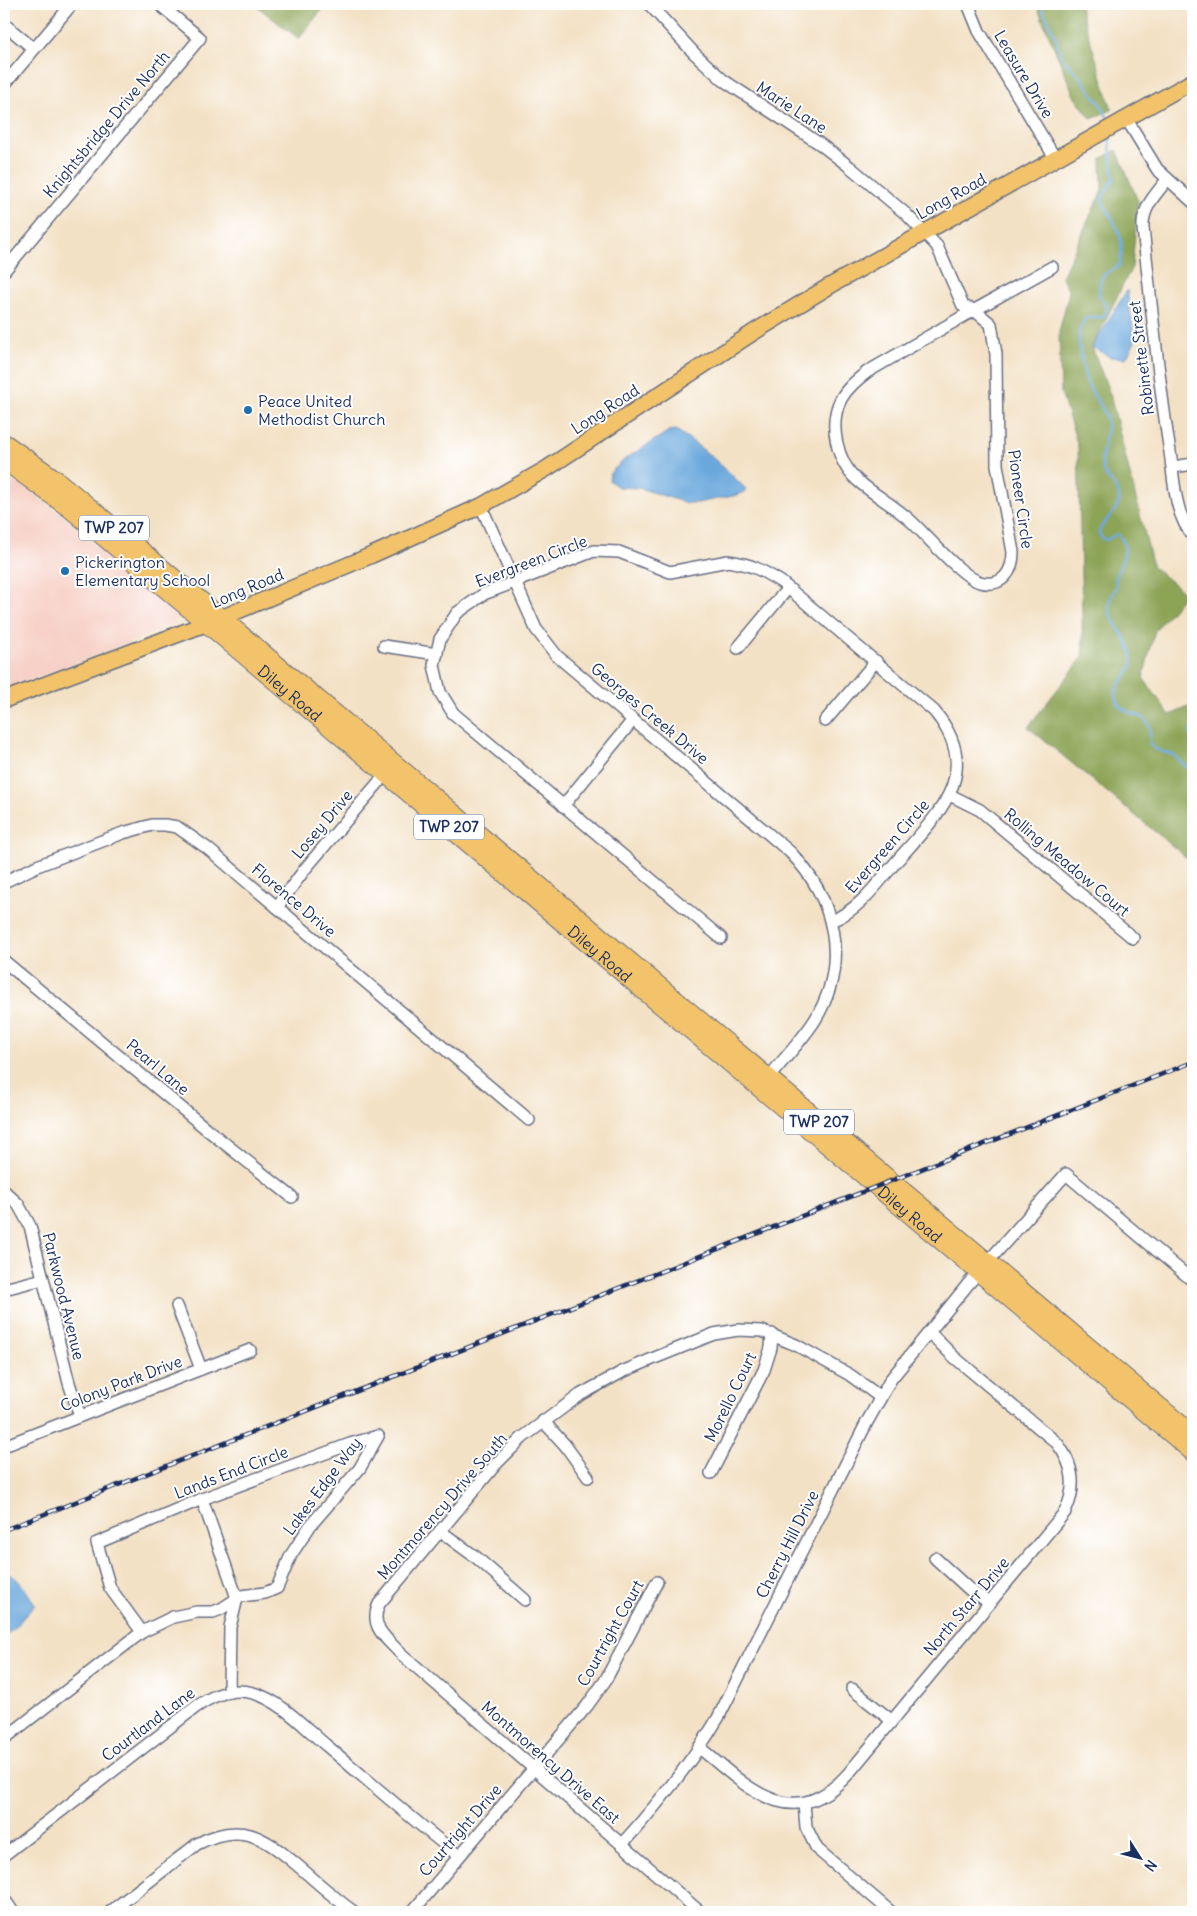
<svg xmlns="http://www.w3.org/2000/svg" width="1197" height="1916" font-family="Delius,sans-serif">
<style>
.built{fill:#f7d1c7}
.forest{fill:#8ca456;stroke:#546a5a}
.water{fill:#6ba8dc;stroke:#436c9d}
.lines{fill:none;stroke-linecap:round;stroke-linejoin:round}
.stream{stroke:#6ba8dc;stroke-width:2.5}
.minor-casing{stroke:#676d82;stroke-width:14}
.major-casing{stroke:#676d82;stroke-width:18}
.highway-casing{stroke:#676d82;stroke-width:20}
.minor{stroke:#fff;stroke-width:11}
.major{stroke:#f2c36a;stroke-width:15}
.highway{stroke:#f2c36a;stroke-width:18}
.rail-casing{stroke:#1b2f5e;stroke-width:4.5}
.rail{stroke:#fff;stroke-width:2.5;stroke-dasharray:8;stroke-linecap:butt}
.poi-dot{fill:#1f6fb2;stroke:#fff;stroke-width:2}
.labels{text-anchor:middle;stroke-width:4;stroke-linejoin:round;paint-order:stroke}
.shield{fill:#fff;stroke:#5f6d8e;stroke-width:1}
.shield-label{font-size:15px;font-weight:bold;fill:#1b2f5e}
.street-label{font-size:16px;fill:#1b2f5e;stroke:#fff}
.poi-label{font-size:16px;fill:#1b2f5e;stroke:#fff;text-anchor:start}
</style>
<rect width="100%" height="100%" fill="#fff"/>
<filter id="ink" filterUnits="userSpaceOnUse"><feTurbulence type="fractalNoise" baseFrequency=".02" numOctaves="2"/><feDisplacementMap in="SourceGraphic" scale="10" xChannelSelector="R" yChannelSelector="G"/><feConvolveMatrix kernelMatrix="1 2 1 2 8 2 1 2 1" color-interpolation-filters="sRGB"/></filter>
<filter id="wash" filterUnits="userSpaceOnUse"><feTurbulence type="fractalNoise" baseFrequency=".0096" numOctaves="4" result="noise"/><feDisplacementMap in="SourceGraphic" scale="20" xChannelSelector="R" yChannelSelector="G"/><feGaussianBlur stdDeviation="1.12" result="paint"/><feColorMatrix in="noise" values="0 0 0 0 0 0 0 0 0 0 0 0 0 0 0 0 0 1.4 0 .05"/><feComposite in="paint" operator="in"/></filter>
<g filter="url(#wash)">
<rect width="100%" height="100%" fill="#f3e1c5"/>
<path class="built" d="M16,481l42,31 119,102 -4,9 -3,3 -37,15 -129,49v-206z"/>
<g class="forest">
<path d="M254,4h72l-27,35z"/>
<path d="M1036,4h43l33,106 -21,8 -16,-20z"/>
<path d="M1117,150l21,51 -6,66 -40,80 18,47 43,173 33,27 -31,36 -12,48 27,37 23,-10v158l-165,-136 55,-70 -5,-211 -17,-53 -2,-61 10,-40 -7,-15 40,-87 -1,-31z"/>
</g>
<g class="water">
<path d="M1127,290l8,52 -9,16 -16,-1 -18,-10z"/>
<path d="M676,430c25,16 49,38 70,59l-3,4 -10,3 -36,7h-11l-47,-15 -21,-1 -9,-7 1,-7 15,-14 44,-28z"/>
<path d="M4,1573c15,2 24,20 31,32l-21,23 -10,9z"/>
</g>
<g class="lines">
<g class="stream">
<path d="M1040,4l16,34 5,19 19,20 21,28 9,18"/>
<path d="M1109,136l5,43 -13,21c14,23 26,36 18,66 -4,2 -10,5 -14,8 -4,4 -8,17 -5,22 4,8 11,13 4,21 -5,1 -11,-1 -15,0 -18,7 -6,52 -2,65 5,14 19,26 20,41 1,16 -8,31 -4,46 2,11 16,16 16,29 1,17 -34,33 -13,42l11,-6c17,13 2,29 -1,44 -1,3 0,6 0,8 -1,6 -6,11 -7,18 0,24 25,33 23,59 -1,16 -22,20 -14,39 6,15 24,9 30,21 3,5 2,16 2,22 9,8 14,6 23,10 8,4 11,13 20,15"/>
<path d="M1193,725l-3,7 3,7"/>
</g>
</g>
</g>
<g filter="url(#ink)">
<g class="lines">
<defs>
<g id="minor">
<path d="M649,4l45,49 29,27 97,64 30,23 56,47 31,32 26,60 11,4 17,14 5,30 1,111 16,87c0,19 -10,36 -33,30 -18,-5 -53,-46 -68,-60 -17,-16 -38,-27 -55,-42 -20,-18 -29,-56 -16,-81 6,-11 16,-19 26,-27l102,-59 13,-7 70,-39"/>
<path d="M968,4l11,27 76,127"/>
<path d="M4,24l30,25"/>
<path d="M4,85l68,-81"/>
<path d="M1126,118l31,51 36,33"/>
<path d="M1167,180c-12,15 -25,28 -24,48 8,75 15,150 27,224 4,27 4,62 23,84"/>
<path d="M4,271l196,-233 -41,-34"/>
<path d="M1173,467l20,-3"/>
<path d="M481,506l55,123 21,27 233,196c45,46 60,111 25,168 -14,22 -34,42 -50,62"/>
<path d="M384,646l53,8"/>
<path d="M738,648l50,-60"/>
<path d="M825,721l51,-60"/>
<path d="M950,795l30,15 153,128"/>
<path d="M563,806l70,-86"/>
<path d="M4,882l33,-16 86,-33 29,-8h13l12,2 30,21 322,272"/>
<path d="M277,907l28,-38 85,-100"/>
<path d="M721,938l-268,-225 -13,-21 -6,-27 6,-26 17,-26 27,-19 110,-43 25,1 51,20 58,-11c25,4 32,8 53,21l153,129c52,62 3,104 -38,151 -19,22 -37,48 -65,59"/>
<path d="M4,961l205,170 83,66"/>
<path d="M4,1191l14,13 12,22 39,157 11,33"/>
<path d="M4,1289l39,-10"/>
<path d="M177,1306l24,63"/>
<path d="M543,1421l22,24 23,32"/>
<path d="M4,1446l246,-96"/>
<path d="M711,1473l53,-103 7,-22 1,-14"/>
<path d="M202,1499l35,99 -7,29 -1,65"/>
<path d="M440,1531l37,27 48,42"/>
<path d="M935,1558l35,32 20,13"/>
<path d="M142,1632l-32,-44 -13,-45 105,-44 148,-55 28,-8"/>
<path d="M852,1689l39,31"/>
<path d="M4,1739l138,-107 31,-15 24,-5h16l8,-3 20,-13 24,-3 12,-5 14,-33 19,-29 50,-58 18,-32"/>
<path d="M700,1748c48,40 93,87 148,26l217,-262c12,-25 9,-47 -8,-69l-103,-86 -25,-25"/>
<path d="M804,1803l2,24 11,22 74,63"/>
<path d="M622,1844c35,-39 69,-80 96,-126l149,-296 24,-43 78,-96 97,-109 127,107"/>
<path d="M4,1855l192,-148c17,-12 36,-20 57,-14 29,8 52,35 74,53 44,37 87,75 132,110"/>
<path d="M4,1899l9,13"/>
<path d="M110,1912l87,-68c43,-23 66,-8 100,21 19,16 37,33 57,47"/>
<path d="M412,1912l175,-206 18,-25 52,-99"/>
<path d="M700,1912l-301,-260c-14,-15 -30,-26 -20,-48l117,-140 26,-26 58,-43 42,-23 35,-15 57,-23 24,-4 24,1 34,14 54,30 30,22"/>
</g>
<path id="major" d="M4,700l217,-82 151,-63 109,-49 65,-37 208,-137 74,-45 365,-206"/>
<g id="highway">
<path d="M4,443l51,36 34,28 1104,928"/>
<path id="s1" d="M4,460l68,50 1121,942"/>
</g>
</defs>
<use href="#minor" class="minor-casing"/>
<use href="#major" class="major-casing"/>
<use href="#highway" class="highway-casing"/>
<use href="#minor" class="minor"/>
<use href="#major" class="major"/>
<use href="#highway" class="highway"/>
<defs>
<path id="rail" d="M4,1530l1189,-468"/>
</defs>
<use href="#rail" class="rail-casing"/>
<use href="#rail" class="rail"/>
</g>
</g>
<g class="poi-dot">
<circle cx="248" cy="410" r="5"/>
<circle cx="65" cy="571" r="5"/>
</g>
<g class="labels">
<g class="shield">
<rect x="79" y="515.5" width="70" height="25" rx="4"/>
<rect x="414" y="814.5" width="70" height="25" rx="4"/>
<rect x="784" y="1109.5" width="70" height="25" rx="4"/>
</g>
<g class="shield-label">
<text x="114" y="533">TWP 207</text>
<text x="449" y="832">TWP 207</text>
<text x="819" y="1127">TWP 207</text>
</g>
<g class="street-label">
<text transform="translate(1024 74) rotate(59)" y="6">Leasure Drive</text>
<text transform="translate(792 107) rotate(33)" y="6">Marie Lane</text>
<text transform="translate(106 124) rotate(-50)" y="6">Knightsbridge Drive North</text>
<text transform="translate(951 196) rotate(-29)" y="6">Long Road</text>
<text transform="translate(1141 358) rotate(-97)" y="6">Robinette Street</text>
<text transform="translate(605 409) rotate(-33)" y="6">Long Road</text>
<text transform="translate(1021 499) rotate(82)" y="6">Pioneer Circle</text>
<text transform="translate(531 561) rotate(-21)" y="6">Evergreen Circle</text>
<text transform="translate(247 588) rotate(-23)" y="6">Long Road</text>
<text dy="6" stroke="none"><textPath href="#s1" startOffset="369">Diley Road</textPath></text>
<text transform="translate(650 713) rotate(40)" y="6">Georges Creek Drive</text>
<text transform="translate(322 824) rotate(-50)" y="6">Losey Drive</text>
<text transform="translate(887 846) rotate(-49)" y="6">Evergreen Circle</text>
<text transform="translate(1067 862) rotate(40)" y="6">Rolling Meadow Court</text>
<text transform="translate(294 900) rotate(40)" y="6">Florence Drive</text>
<text dy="6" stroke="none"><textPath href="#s1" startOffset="774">Diley Road</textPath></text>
<text transform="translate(158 1067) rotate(40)" y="6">Pearl Lane</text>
<text dy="6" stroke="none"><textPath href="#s1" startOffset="1179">Diley Road</textPath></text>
<text transform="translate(64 1296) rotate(76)" y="6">Parkwood Avenue</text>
<text transform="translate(121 1383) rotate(-21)" y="6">Colony Park Drive</text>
<text transform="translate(730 1397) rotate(-64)" y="6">Morello Court</text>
<text transform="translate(231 1472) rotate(-21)" y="6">Lands End Circle</text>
<text transform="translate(322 1486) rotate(-53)" y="6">Lakes Edge Way</text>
<text transform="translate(442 1506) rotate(-49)" y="6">Montmorency Drive South</text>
<text transform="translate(787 1544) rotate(-63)" y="6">Cherry Hill Drive</text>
<text transform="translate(966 1606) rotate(-50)" y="6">North Starr Drive</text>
<text transform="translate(610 1633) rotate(-61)" y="6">Courtright Court</text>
<text transform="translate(148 1724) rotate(-37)" y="6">Courtland Lane</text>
<text transform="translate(551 1762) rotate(41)" y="6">Montmorency Drive East</text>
<text transform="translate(460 1830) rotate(-49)" y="6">Courtright Drive</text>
</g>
<g class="poi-label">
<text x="258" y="407">Peace United<tspan x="258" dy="18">Methodist Church</tspan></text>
<text x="75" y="568">Pickerington<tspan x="75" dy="18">Elementary School</tspan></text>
</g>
</g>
<rect width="1197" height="1916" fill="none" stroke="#fff" stroke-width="20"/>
<g transform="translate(1140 1858) rotate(126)" stroke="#ffffff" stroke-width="4" paint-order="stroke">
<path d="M0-4L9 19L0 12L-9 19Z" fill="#1b2f5e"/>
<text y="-8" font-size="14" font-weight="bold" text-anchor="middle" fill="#1b2f5e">N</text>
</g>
</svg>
